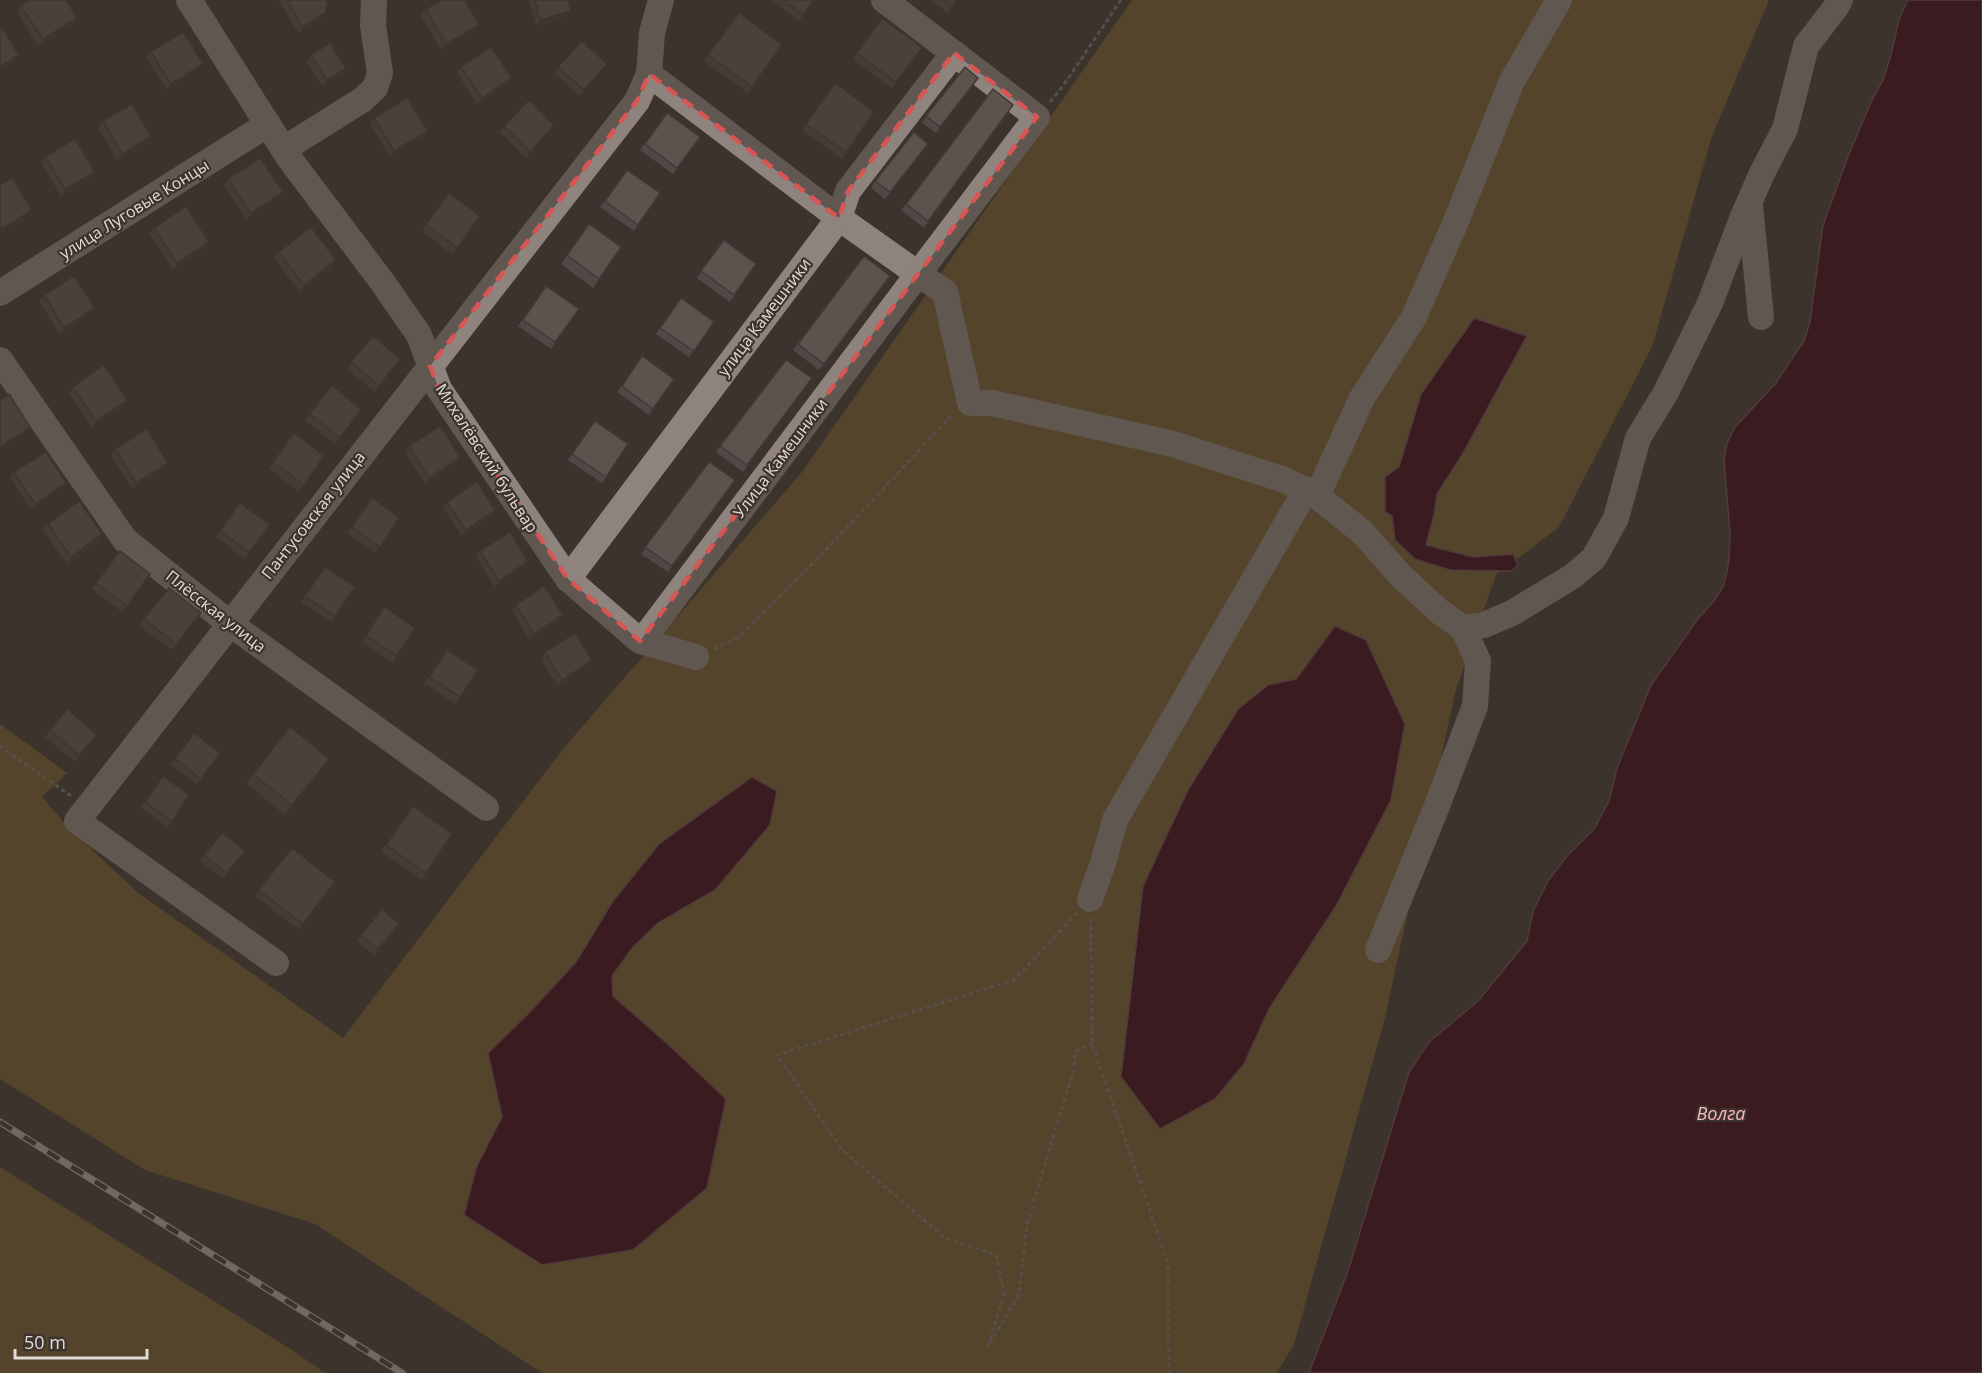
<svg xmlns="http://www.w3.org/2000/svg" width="1982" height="1373" font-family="'Open Sans',sans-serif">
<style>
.green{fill:#6f5a28}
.water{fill:#380210;stroke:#6b434c;stroke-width:1.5}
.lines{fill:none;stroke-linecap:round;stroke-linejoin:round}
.path{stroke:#78706b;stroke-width:3;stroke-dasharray:4.5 3;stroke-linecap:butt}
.minor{stroke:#8f837d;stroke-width:26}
.rail-casing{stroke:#b0a8a4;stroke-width:7}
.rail{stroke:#3d332e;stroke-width:4.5;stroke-dasharray:14;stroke-linecap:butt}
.wall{fill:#514744}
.shaded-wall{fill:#423937}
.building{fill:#5e524f;stroke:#423937;stroke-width:1.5}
.marked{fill:none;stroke:#d95554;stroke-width:4.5;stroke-dasharray:12 8;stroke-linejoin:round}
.labels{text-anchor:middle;stroke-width:4.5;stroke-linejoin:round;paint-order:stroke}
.street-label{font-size:16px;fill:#e2dcd8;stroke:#3d332e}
.water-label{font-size:18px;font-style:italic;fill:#fbb6bc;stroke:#3d332e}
</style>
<rect width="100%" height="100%" fill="#3d332e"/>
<g class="green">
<path d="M1132,0h637l-57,136 -60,211 -93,180 -63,48 -40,114 -71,329 -91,326 -17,29h-735l-227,-149 -170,-54 -145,-91v-355l67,49 -25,24 25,29 70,66 206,146 220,-289 239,-277z"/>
<path d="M0,1167l292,183 33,23h-325z"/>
</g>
<g class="water">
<path d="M1908,0h74v1373h-673l39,-102 61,-199 20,-30 49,-41 49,-60 6,-30 15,-30 18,-24 28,-28 15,-28 8,-33 34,-83 46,-65 17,-19 10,-16 5,-24 1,-29 -6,-71 3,-18 8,-16 41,-44 28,-42 6,-19 13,-97 26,-71 23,-54 11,-20 8,-25 8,-36z"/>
<path d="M1474,318l53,18 -65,119 -25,39 -3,21 -8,30 47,12 40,-3 5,11 -6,6 -62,-1 -35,-11 -20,-19 -3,-24 -7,-4v-35l14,-10 22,-73z"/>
<path d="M1335,626l31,14 39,84 -14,76 -55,106 -67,103 -25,55 -29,35 -55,30 -39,-52 22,-191 45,-96 50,-81 30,-24 28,-6z"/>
<path d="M752,777l25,14 -7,34 -55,65 -57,33 -25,24 -21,29 1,20 57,50 56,53 -19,89 -74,62 -91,15 -78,-50 12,-47 26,-51 -14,-64 40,-39 48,-52 37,-61 46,-57z"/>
</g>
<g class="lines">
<g class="path">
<path d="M1050,102l13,-16 58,-86"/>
<path d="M714,649l23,-11 24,-23 63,-63 128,-137"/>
<path d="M0,746l71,50"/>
<path d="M1077,913l-63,67 -237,75 65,95 103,88 51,17 8,39 -16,52 31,-51 8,-71 46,-152 3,-21 16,-7"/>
<path d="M1091,918l1,126 76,219 1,110"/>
</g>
<g class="minor">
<path d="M189,0l100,158 94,125 36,52 20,54 129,190 72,62 56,16"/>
<path d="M649,74l190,144 79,56 119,-157 -153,-117"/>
<path d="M284,149l78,-49 13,-12 5,-15 -7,-48 1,-25"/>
<path d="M1750,205l11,112"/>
<path d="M0,293l268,-169"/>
<path d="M0,360l125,180 104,83 257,185"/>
<path d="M1317,496l45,-98 52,-81 43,-98 54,-136 48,-83"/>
<path d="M568,579l271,-361 9,-27 106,-138"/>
<path d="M1463,628l21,-3 28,-12 61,-37 21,-18 22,-40 22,-80 27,-44 45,-91 32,-84 20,-46 23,-44 21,-83 30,-39 4,-7"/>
<path d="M642,641l276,-367 27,18 25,111h22l181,41 109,35 24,11 11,6 45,36 39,44 39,36 23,16 15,33 -3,45 -40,105 -57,139"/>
<path d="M1090,899l13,-36 12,-43 191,-330"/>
<path d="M276,963l-199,-142 560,-720 12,-27 3,-41 9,-33"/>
</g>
<defs>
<path id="rail" d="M0,1122l402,251"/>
</defs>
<use href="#rail" class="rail-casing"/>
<use href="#rail" class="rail"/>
</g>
<g class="wall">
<path d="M278,0h49l-5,19 -23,14z"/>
<path d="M529,0h39l-1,17 -31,9z"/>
<path d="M771,0h43l-15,21z"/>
<path d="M929,0h28l-9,13z"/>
<path d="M21,6l56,12 -4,6 -35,22 -21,-34z"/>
<path d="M426,9l53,16 -5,6 -33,19 -20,-34z"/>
<path d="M739,13l43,32 -34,48 -45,-32z"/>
<path d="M882,18l40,30 -30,41 -39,-30z"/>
<path d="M151,52l47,18 -31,20 -21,-32z"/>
<path d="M311,55l35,13 -5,6 -19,12 -16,-24z"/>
<path d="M607,64l-27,32 -26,-23 4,-6z"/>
<path d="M461,67l46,17 -30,20 -20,-31z"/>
<path d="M978,78l-42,55 -14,-10 4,-7z"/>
<path d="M835,83l39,29 -32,47 -40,-29z"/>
<path d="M1013,105l-89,123 -23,-18 5,-6z"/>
<path d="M667,113l33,24 -27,37 -33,-24z"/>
<path d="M374,118l49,20 -33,19 -20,-33z"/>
<path d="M103,121l48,15 -4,6 -30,18 -19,-32z"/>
<path d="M504,126l46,5 -24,27 -27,-26z"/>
<path d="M923,150l-38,49 -14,-11 4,-7z"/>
<path d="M45,157l46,21 -30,18 -20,-33z"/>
<path d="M627,170l33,23 -26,38 -34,-24z"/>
<path d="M228,179l55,13 -4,6 -33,21 -22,-34z"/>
<path d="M449,193l31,23 -28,38 -30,-23z"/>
<path d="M589,224l32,23 -28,41 -32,-24z"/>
<path d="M154,228l51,20 -32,22 -24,-36z"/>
<path d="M724,240l32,24 -26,38 -33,-24z"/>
<path d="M279,252l57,8 -5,7 -32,24 -25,-33z"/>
<path d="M864,256l26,20 -71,94 -26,-20z"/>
<path d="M546,286l33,23 -28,40 -33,-23z"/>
<path d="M44,295l46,19 -30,21 -21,-34z"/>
<path d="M681,298l33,24 -25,35 -33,-23z"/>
<path d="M642,356l32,23 -25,36 -32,-23z"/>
<path d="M351,362l45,3 -21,27 -28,-23z"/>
<path d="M812,378l-69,94 -27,-20 4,-6z"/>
<path d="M73,387l49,20 -30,20 -23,-34z"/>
<path d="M361,410l-26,34 -30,-24 5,-6z"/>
<path d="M595,421l33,23 -26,39 -34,-23z"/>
<path d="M294,433l30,23 -25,35 -30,-22z"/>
<path d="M409,446l47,18 -31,20 -20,-31z"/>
<path d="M115,449l53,14 -5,6 -31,20 -21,-34z"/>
<path d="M709,462l26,18 -67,92 -27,-18z"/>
<path d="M14,472l48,17 -31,21 -21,-32z"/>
<path d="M372,498l27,20 -24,35 -28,-20z"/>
<path d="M447,502l44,15 -29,19 -19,-28z"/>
<path d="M240,503l30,22 -25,34 -29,-22z"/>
<path d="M48,524l50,17 -31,23 -24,-34z"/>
<path d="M120,551l30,23 -28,38 -30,-23z"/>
<path d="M480,551l48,10 -4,6 -29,20 -19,-30z"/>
<path d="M325,567l30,20 -24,35 -30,-20z"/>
<path d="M516,605l43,16 -29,19 -18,-29z"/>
<path d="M201,613l-29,37 -32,-24 4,-7z"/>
<path d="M380,613l17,43 -4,7 -31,-21z"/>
<path d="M447,650l31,20 -22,34 -32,-21z"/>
<path d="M545,652l42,14 -29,20 -17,-27z"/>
<path d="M50,730l47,5 -22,27 -30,-25z"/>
<path d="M194,733l26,20 -23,32 -27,-20z"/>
<path d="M329,759l-44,56 -39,-32 7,-9z"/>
<path d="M163,776l26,19 -21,32 -27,-19z"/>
<path d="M413,806l39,28 -30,46 -41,-29z"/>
<path d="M204,855l37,2 -18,22 -23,-18z"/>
<path d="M335,882l-36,48 -44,-34 4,-6z"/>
<path d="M395,930l-21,26 -17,-15 4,-6z"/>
</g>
<g class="shaded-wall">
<path d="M571,11l-4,6 -31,9 4,-6z"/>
<path d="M326,12l-4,7 -23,14 4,-6z"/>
<path d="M77,18l-4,6 -35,22 5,-7z"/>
<path d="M479,25l-5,6 -33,19 5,-6z"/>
<path d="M19,55l-5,6 -14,9v-3z"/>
<path d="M203,64l-5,6 -31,20 4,-6z"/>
<path d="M607,64l-4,6 -23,26 4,-6z"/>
<path d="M346,68l-5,6 -19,12 5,-6z"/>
<path d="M512,78l-5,6 -30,20 5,-6z"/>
<path d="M554,125l-4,6 -24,27 4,-6z"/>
<path d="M428,131l-5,7 -33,19 4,-6z"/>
<path d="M151,136l-4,6 -30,18 5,-6z"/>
<path d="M95,172l-4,6 -30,18 4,-7z"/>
<path d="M283,192l-4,6 -33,21 5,-6z"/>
<path d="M32,210l-4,7 -28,17v-2l2,-3z"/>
<path d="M209,242l-4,6 -32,22 4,-7z"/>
<path d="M336,260l-5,7 -32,24 5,-6z"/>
<path d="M95,308l-5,6 -30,21 4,-7z"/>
<path d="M127,400l-5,7 -30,20 4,-6z"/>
<path d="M30,427l-4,6 -26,17v-3z"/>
<path d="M460,457l-4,7 -31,20 4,-6z"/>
<path d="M168,463l-5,6 -31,20 4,-6z"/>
<path d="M66,483l-4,6 -31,21 4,-6z"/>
<path d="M495,510l-4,7 -29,19 4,-6z"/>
<path d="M102,534l-4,7 -31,23 4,-7z"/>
<path d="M528,561l-4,6 -29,20 4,-6z"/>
<path d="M563,615l-4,6 -29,19 4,-6z"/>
<path d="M592,660l-5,6 -29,20 4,-6z"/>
<path d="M329,759l-6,9 -38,47 7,-10z"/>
</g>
<g class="building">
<path d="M30,0h36l11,18 -34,21 -22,-33z"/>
<path d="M287,0h40l-1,12 -23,15z"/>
<path d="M442,0h23l14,25 -33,19 -20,-35z"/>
<path d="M535,0h33l3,11 -31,9z"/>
<path d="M784,0h30l-11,15z"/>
<path d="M943,0h14l-4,6z"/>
<path d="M739,13l43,32 -30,42 -44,-32z"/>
<path d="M882,18l40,30 -26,34 -39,-29z"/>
<path d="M0,24l19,31 -19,12z"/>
<path d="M183,32l20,32 -32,20 -20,-32z"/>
<path d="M582,41l25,23 -23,26 -26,-23z"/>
<path d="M330,43l16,25 -19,12 -16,-25z"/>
<path d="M491,47l21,31 -30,20 -21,-31z"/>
<path d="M965,67l13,11 -38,49 -14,-11z"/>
<path d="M835,83l39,29 -28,40 -40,-28z"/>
<path d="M993,89l20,16 -85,116 -22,-17z"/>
<path d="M407,98l21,33 -34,20 -20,-33z"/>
<path d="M529,100l25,25 -24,27 -26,-26z"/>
<path d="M132,104l19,32 -29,18 -19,-33z"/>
<path d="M667,113l33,24 -23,31 -32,-24z"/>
<path d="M914,132l14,12 -38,48 -15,-11z"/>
<path d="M75,139l20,33 -30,17 -20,-32z"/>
<path d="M260,158l23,34 -32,21 -23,-34z"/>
<path d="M627,170l33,23 -22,32 -33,-24z"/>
<path d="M12,178l20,32 -30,19 -2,-2v-42z"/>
<path d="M449,193l31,23 -23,32 -31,-24z"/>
<path d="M186,206l23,36 -32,21 -23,-35z"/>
<path d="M589,224l32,23 -22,32 -32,-24z"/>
<path d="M311,227l25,33 -32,25 -25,-33z"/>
<path d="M724,240l32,24 -22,31 -33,-24z"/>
<path d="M864,256l26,20 -66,88 -26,-20z"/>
<path d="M74,276l21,32 -31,20 -20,-33z"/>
<path d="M546,286l33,23 -24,33 -32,-22z"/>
<path d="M681,298l33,24 -20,29 -34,-23z"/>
<path d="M373,336l27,23 -21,27 -28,-24z"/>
<path d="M642,356l32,23 -21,30 -31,-23z"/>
<path d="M786,360l26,18 -65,87 -27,-19z"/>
<path d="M104,365l23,35 -31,21 -23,-34z"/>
<path d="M332,385l29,25 -21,28 -30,-24z"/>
<path d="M9,394l21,33 -30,20v-47z"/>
<path d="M595,421l33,23 -22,33 -34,-23z"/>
<path d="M440,426l20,31 -31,21 -20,-32z"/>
<path d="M147,429l21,34 -32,20 -21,-34z"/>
<path d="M294,433l30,23 -20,29 -31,-23z"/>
<path d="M46,452l20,31 -31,21 -21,-32z"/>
<path d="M709,462l26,18 -63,86 -27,-19z"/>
<path d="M477,482l18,28 -29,20 -19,-28z"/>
<path d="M372,498l27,20 -19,29 -28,-20z"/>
<path d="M79,501l23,33 -31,23 -23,-33z"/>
<path d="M240,503l30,22 -21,27 -29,-21z"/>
<path d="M510,532l18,29 -29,20 -19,-30z"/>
<path d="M120,551l30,23 -23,32 -31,-23z"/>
<path d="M325,567l30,20 -20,29 -30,-20z"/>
<path d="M544,586l19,29 -29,19 -18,-29z"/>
<path d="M169,588l32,25 -25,31 -32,-25z"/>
<path d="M384,607l31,21 -18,28 -31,-20z"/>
<path d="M575,633l17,27 -30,20 -17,-28z"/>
<path d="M447,650l31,20 -18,27 -31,-20z"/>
<path d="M67,709l30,26 -18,20 -29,-25z"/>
<path d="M290,727l39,32 -37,46 -39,-31z"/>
<path d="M194,733l26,20 -19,26 -26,-20z"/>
<path d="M163,776l26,19 -17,26 -27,-19z"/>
<path d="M413,806l39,28 -26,39 -40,-28z"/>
<path d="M222,833l23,18 -18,22 -23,-18z"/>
<path d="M292,848l43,34 -32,42 -44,-34z"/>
<path d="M382,909l17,15 -21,25 -17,-14z"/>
</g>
<path d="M0 0H1982V1373H0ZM954,53l83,64 -397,524 -72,-62 -129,-190 -9,-23 207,-265 12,-27 190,144 9,-27z" fill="#3d332e" fill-opacity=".55" fill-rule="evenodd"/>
<path class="marked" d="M954,53l83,64 -397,524 -72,-62 -129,-190 -9,-23 207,-265 12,-27 190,144 9,-27z"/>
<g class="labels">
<g class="street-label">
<text transform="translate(134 209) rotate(-32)" y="6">улица Луговые Концы</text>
<text transform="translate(764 317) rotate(-53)" y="6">улица Камешники</text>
<text transform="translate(487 458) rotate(57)" y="6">Михалёвский бульвар</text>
<text transform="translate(780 458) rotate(-53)" y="6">Улица Камешники</text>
<text transform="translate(313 515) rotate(-52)" y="6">Пантусовская улица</text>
<text transform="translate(216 611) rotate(38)" y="6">Плёсская улица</text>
</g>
<g class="water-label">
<text x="1721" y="1120">Волга</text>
</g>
</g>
<path d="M15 1349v9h132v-9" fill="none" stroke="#e2dcd8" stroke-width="3"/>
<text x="24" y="1349" font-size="18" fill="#e2dcd8" stroke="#3d332e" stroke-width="4.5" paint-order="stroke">50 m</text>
</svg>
